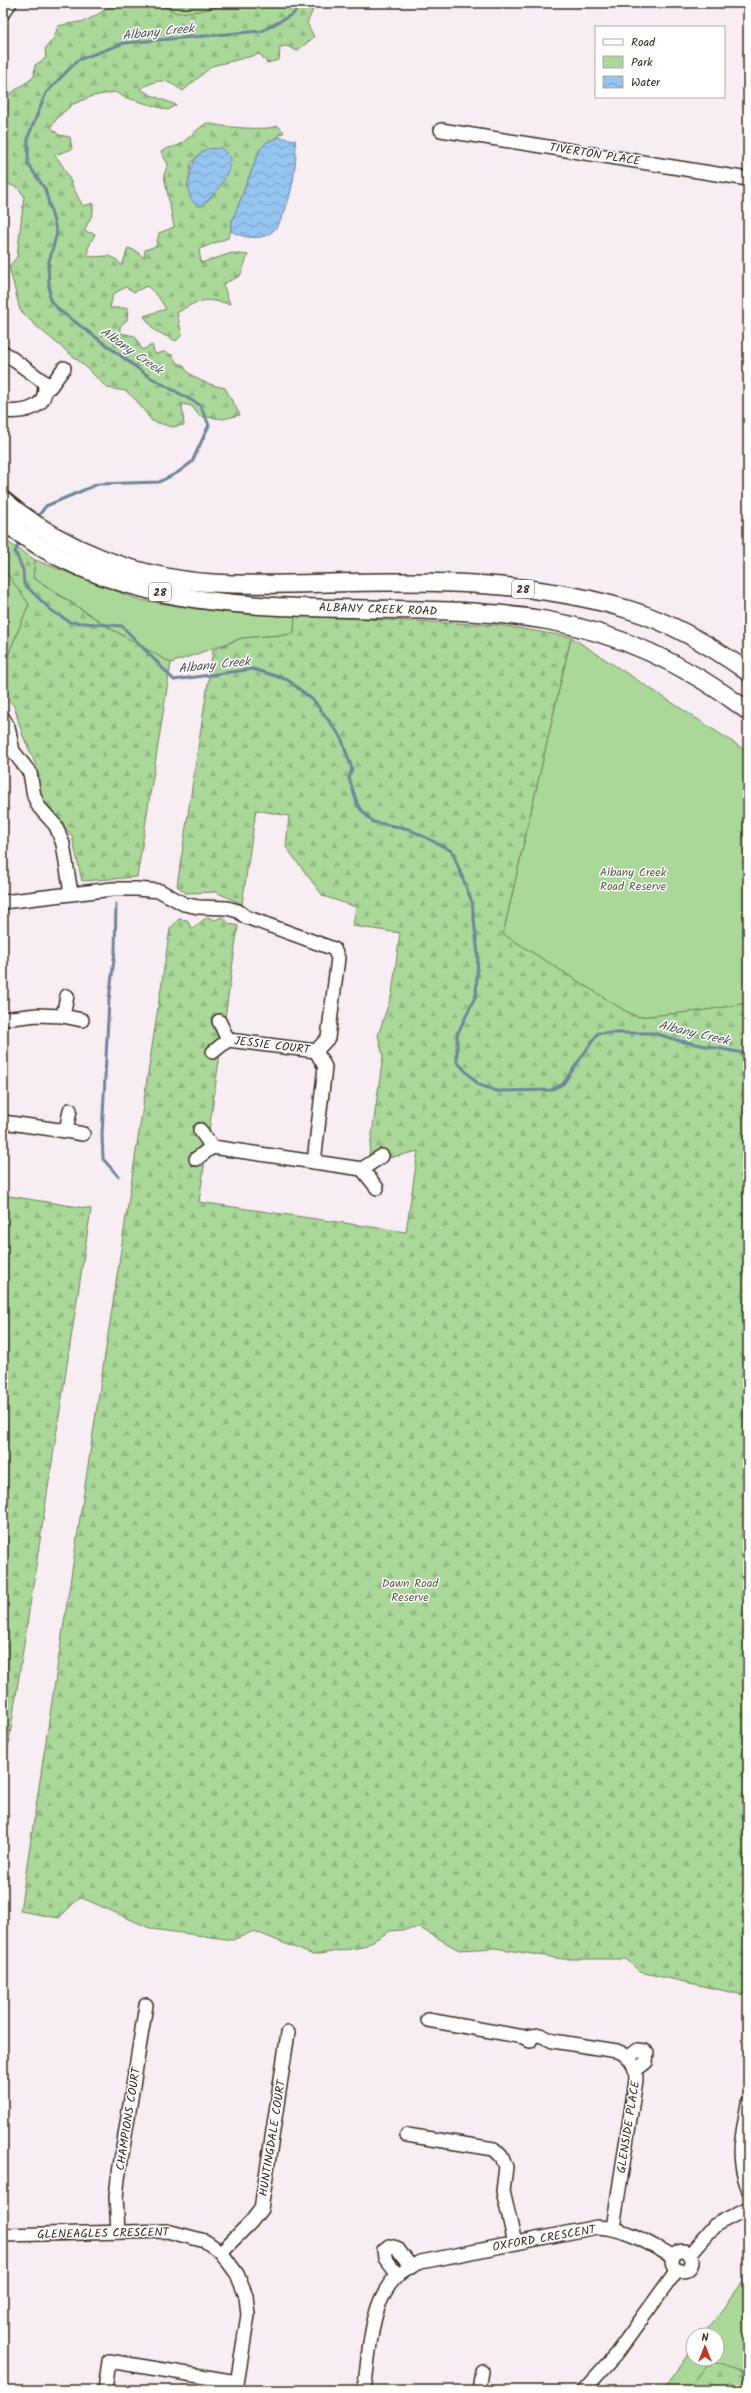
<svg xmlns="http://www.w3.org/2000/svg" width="751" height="2393" font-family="Kalam,sans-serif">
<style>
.green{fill:#a9d899;stroke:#72815c}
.forest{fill:url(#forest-firs);stroke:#72815c;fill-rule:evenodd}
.water{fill:url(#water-waves);stroke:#70869b}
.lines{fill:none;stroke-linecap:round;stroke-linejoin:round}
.stream{stroke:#70869b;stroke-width:3}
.minor-casing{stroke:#3b2a1e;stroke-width:16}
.major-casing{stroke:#3b2a1e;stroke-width:20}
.minor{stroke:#fff;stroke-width:13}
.major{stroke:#fff;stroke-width:17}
.labels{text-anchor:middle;stroke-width:3;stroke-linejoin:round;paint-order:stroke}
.shield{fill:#fff;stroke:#766a62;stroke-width:1}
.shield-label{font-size:11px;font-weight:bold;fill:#3b2a1e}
.street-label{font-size:12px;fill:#3b2a1e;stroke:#fff}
.park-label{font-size:12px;fill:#5c5e43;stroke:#fff}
.water-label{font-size:13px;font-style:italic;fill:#56585d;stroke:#fff}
</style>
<defs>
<pattern id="forest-firs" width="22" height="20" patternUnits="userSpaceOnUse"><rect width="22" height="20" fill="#a9d899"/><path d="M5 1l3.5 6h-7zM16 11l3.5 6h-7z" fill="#92ba83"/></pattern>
<pattern id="water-waves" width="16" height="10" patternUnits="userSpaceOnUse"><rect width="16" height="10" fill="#94c4ef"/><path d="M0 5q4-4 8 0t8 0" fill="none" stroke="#7a9fc1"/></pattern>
</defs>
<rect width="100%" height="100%" fill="#f7edf2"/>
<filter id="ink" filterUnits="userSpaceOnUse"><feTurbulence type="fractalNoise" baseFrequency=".025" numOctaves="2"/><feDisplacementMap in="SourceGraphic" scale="8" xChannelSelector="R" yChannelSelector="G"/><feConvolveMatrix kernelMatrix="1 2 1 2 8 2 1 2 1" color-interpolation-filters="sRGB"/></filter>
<g filter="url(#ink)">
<g class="green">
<path d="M126,3h152l-49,29z"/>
<path d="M35,560l105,40 58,9 97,7 -1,18 -52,4 -71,25 -58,-33 -80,-53z"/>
<path d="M3,568l26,36 -26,64z"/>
<path d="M571,637l177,115v251l-47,8 -63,6 -13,-6 -122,-77z"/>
<path d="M748,2275v115h-86l31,-42v11h24v-24h-14z"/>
</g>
<g class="forest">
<path d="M113,3h46l17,10 24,-2 33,-8h83l-9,20 7,14 -17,14 -10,-5 -7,1 -1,13 -12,3 -7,-9 -48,12 -29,25c-19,-13 -23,-13 -43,-2l11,6 25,10 -8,5 -44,-13 -9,-5 -22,4 -20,8 -15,13 -7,10 8,8 11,2 2,12 -17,6c13,16 17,33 28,51l10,-3v10l-9,18 11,3 -7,14v8c17,3 22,-6 34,10l6,-18 8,3 8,7 1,-8 11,-4 3,-13 15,-6 -10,-52 4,-11 -7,-12c6,-5 12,-4 18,-7 10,-6 17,-16 28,-22 12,4 59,8 71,3l6,6 -24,17 -29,75v7l-3,7 -29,11 2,14 31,-10 16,2 -8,21 -17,8 7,20c-26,-6 -31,-5 -53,9l5,22 -6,6 -22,-11 -10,-14 22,-7 -8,-13 -11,-10 -13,6 -8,-5 -13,7 -3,14h18l-1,12 -7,6v7l15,3 7,14 10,-5 3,9 9,-2 8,3 5,8 6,2c7,14 27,20 42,23l15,27 -17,4 -24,-3 -7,-10 -10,-2 2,21 -12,2 -20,-6 -16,-21 -10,-9 -19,-3 -21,-21 -50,-41 -16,-16 -11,-44 8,-9 7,-61 -6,-8 -15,-6v-83l31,-22 1,-12 11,-7 -1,-9 9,-11 4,-12c8,-2 15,-3 22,-4 10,-1 26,-13 33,-19zM199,154l28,20 -10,14 -30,-1 4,-23z"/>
<path d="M3,539l32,21 -2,18 80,52 58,33 -34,214 -55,4 -10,-45 -31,-38 -5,-33 -13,-29 -9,-30 -11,-13v-25l26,-64 -26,-36z"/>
<path d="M295,616l203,9 73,12 -68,297 122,77 13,6 63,-6 47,-8v993l-108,-24 -14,-13h-63l-68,-11 -36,2 -39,-22 -30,3 -27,16 -50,8 -59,-24 -21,9 -81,-11 -72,-32 -21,21 -39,-7 150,-982 9,-10 8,1 5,9 15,-12 8,3 7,-3 8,7 8,2 -39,276 207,30 12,-81 -29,7 -20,-3 14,-99 -5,-21 14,-41 8,-61 -47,-7 3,-19 -33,-11 -37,-49 3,-31 -33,-6 -14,94 -26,-12 -30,1 -9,-7 36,-236 29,-12 52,-4z"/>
<path d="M3,1195l88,14 -88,571z"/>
<path d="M711,2361l37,13v16h-60z"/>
</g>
<g class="water">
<path d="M279,137l16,3c4,21 -6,78 -23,92 -12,9 -29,6 -41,-1v-7l29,-75 7,-7z"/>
<path d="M221,148l10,10c1,13 -20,47 -34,48 -10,-9 -9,-16 -7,-28 3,-16 3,-19 16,-29z"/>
</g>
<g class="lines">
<g class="stream">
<path d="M36,519l10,-13 52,-22 61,-2 18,-9 15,-11 17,-37 -9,-20 -52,-29 -89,-66 -9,-10 -2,-35 9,-32 -12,-44 -17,-25v-27l18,-44 32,-33 46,-17 138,-12 31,-17 9,-11"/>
<path d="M21,539l-6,13 8,18 1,14 28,27 18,11 52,4 52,54 79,-11 35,11 26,21 27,36 11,32 -3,9 9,28 6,7 9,9 36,7 43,22 20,51 6,53 -2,40 -19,40v27l22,23 18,6 54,-1 12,-6 35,-51h56l26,8 68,13"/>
<path d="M116,904l-1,47 -6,49 -7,135 1,24 15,17"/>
</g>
<defs>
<g id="minor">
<path d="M3,13l7,-10"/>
<path d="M441,130l307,49"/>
<path d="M3,352l41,30c6,27 -21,31 -41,29"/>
<path d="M46,389l4,-2 14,-19"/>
<path d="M3,718l5,9 5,24 17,22 4,23 5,11 17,19 7,18 8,49"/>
<path d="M3,902l110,-13h23l24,2 24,13 14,3 29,1 11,3 8,6 88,32 4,9 -10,80 -12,13 9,16 -11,95"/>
<path d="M67,996l-4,20 19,4"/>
<path d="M3,1019l34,-4 26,1"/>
<path d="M228,1040l88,11"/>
<path d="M213,1052l15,-12 -9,-19"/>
<path d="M70,1110l-4,21 17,3"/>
<path d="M3,1122l63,9"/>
<path d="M212,1147l150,22"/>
<path d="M196,1159l16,-12 -12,-17"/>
<path d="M377,1188l-15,-19 20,-13"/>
<path d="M428,2020l96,17 6,4"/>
<path d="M524,2037l16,-2 13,6 64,10c14,5 19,14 19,29l-23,148"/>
<path d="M629,2057l9,-7 7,1 2,2 -1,9 -10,8"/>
<path d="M748,2103c-6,36 -12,50 0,86"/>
<path d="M407,2135l87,14 8,8 4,10 -3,24 12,52"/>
<path d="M118,2232l-2,-35 2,-18 28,-174"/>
<path d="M3,2235l164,-4 38,10 16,11 16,22 9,22 2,19 -12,75"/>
<circle cx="682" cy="2261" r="10"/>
<path d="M221,2252l30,-30 10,-13 27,-176"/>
<path d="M690,2254l25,-29 33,-17"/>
<path d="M398,2275l-13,-17 -1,-8 5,-4 8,2 14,19"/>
<path d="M105,2390l4,-29 128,21"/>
<path d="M364,2390c6,-36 5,-90 35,-116 6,-6 15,-9 22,-12l176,-35c29,1 51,16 76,30"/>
<path d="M479,2390l3,-19"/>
<path d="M584,2390l33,-37 60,-83"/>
</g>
<g id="major">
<path d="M3,500c58,49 133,78 209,83 61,4 123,-2 185,-1 78,0 158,5 233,28 42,13 83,37 118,62"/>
<path d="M3,521c153,123 362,70 542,99 75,13 142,45 203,91"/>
</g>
</defs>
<use href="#minor" class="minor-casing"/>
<use href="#major" class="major-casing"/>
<use href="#minor" class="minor"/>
<use href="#major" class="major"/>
</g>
</g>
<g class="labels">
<g class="shield">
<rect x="512" y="580" width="22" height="18" rx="3"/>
<rect x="149" y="583" width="22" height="18" rx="3"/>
</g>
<g class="shield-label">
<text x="523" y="593">28</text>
<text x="160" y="596">28</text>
</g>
<g class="street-label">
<text transform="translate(595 154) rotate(9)" y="4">TIVERTON PLACE</text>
<text transform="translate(378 609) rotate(2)" y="4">ALBANY CREEK ROAD</text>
<text transform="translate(272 1045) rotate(7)" y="4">JESSIE COURT</text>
<text transform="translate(128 2119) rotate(-81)" y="4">CHAMPIONS COURT</text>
<text transform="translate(628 2127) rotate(-81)" y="4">GLENSIDE PLACE</text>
<text transform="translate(272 2138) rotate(-81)" y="4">HUNTINGDALE COURT</text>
<text transform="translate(103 2233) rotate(-1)" y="4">GLENEAGLES CRESCENT</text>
<text transform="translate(544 2238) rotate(-10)" y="4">OXFORD CRESCENT</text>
</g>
<g class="park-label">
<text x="633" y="876">Albany Creek<tspan x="633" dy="14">Road Reserve</tspan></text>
<text x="410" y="1587">Dawn Road<tspan x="410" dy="14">Reserve</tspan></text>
</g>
<g class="water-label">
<text transform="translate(158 31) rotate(-6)" y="5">Albany Creek</text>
<text transform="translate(132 350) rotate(35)" y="5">Albany Creek</text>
<text transform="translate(214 664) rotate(-6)" y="5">Albany Creek</text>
<text transform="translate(694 1032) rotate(13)" y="5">Albany Creek</text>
</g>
</g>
<rect width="751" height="2393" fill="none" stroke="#fff" stroke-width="16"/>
<rect x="8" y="8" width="735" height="2377" fill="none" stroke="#3b2a1e" stroke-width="1.5" filter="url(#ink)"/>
<rect x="595" y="26" width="130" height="72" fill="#ffffff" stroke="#b1aaa5"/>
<rect x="603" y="39" width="20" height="6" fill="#ffffff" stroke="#b1aaa5"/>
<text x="631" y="46" font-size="12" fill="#3b2a1e">Road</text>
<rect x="603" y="56" width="20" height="12" fill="#a9d899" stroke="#b1aaa5"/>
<text x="631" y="66" font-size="12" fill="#3b2a1e">Park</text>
<rect x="603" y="76" width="20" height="12" fill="url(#water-waves)" stroke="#b1aaa5"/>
<text x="631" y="86" font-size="12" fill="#3b2a1e">Water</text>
<g transform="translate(705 2347)"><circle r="19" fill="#ffffff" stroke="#b1aaa5"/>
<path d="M0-3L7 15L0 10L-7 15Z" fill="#c8321e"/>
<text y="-6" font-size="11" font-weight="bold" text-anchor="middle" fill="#3b2a1e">N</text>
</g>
</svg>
